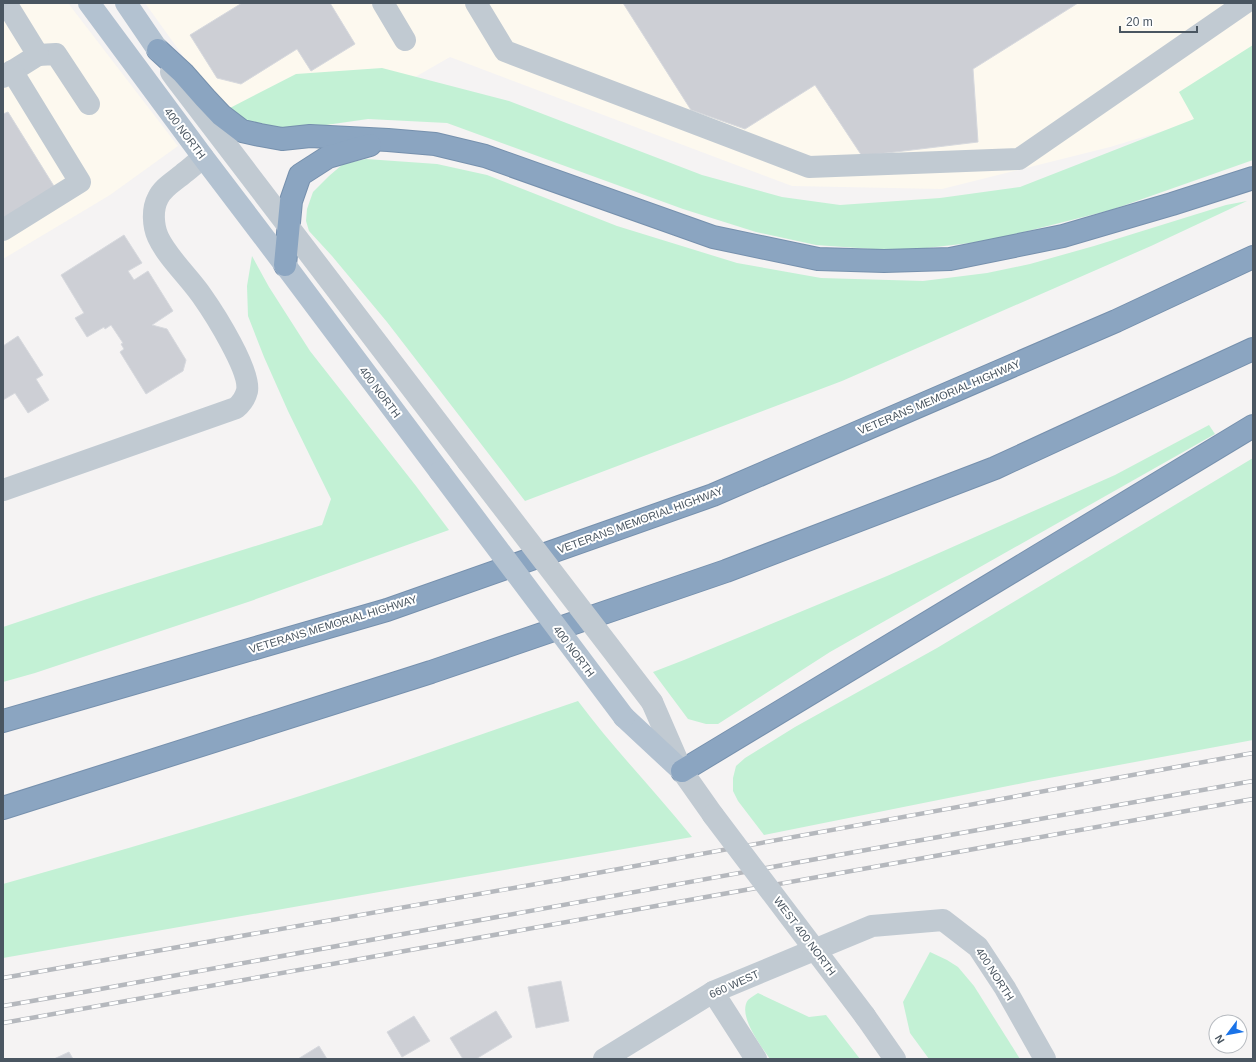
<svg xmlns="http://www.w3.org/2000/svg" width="1256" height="1062" font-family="Arial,sans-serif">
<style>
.commercial{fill:#fdf9ef}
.green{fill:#c3f1d5}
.building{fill:#cdcfd5;stroke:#d7d9de}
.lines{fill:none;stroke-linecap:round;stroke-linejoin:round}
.highway-casing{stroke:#7690ad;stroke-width:24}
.minor{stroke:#c1cad2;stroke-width:22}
.major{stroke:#b3c2d1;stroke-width:22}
.highway{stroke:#8ba5c1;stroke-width:22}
.rail-casing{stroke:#b5b8bd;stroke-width:4.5}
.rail{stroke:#fff;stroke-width:3;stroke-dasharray:9;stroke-linecap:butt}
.minor-bridge{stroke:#c1cad2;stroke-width:22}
.major-bridge{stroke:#b3c2d1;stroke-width:22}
.labels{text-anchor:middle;stroke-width:4;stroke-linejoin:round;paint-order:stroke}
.street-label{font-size:11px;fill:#4a5661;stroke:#fff}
</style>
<rect width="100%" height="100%" fill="#f5f3f3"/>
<g class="commercial">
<path d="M3,3h65l110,143 -68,49 -107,64z"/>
<path d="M145,3h1108v101l-143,43 -168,42 -150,-3 -342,-129 -122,70 -61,5 -39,-21 -37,-44z"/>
</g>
<g class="green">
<path d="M1253,45v115l-142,50 -123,31 -88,10 -84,-6 -60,-13 -73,-23 -236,-86 -79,-4 -70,10 -29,1 -23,-10 -18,-11 68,-35 86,-6 127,33 193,74 80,22 58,8 100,-7 80,-11 174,-68 -15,-27z"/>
<path d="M366,159l71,5 50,11 130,51 120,37 84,15 102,3 64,-8 43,-9 64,-18 132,-41 21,-4 -96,45 -309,135 -317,120 -138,-179 -55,-66 -23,-25 -3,-10 1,-12 6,-17 16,-16 14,-12z"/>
<path d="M252,256l17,31 41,64 106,135 33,44 -201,72 -213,71 -32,9v-55l90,-30 229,-72 9,-26 -43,-88 -24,-54 -16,-41 -1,-30z"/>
<path d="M1209,425l6,9 -385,218 -112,72h-12l-18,-5 -35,-47 31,-12 203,-84 228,-101z"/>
<path d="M1253,458v282l-220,41 -269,54 -26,-34 -5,-10v-13l3,-12 9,-8 50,-31 142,-79z"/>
<path d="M578,701c35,47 77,90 114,136l-689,121v-74c99,-28 198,-57 297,-88 93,-30 185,-63 278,-95z"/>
<path d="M930,952l17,8 11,7 16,19 46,73h-91l-19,-26 -7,-31z"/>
<path d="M758,993l51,24 17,-2 34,44h-90c-9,-13 -33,-44 -22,-59 3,-3 7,-5 10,-7z"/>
</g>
<g class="building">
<path d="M242,3h88l25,41 -44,27 -14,-22 -56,35 -24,-6 -27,-43z"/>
<path d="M623,3h455l-105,66 5,73 -116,14 -47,-71 -70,44 -54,-19z"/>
<path d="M8,112l49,79 -54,34v-111z"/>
<path d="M124,235l18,28 -14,8 6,9 14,-9 25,40 -21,14 15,4 19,31 -3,11 -37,23 -26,-42 4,-3 -3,-5 2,-1 -12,-18 -6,4 -1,-2 -17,10 -12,-19 9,-5 -23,-38z"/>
<path d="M18,336l25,39 -7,4 13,21 -21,13 -13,-20 -12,7v-54z"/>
<path d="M561,981l8,40 -33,7 -8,-41z"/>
<path d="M496,1011l16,26 -36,22h-13l-13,-21z"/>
<path d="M414,1016l16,25 -28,16 -15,-25z"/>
<path d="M319,1046l8,13h-29z"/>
<path d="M69,1052l4,7h-19z"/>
</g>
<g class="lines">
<defs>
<g id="highway">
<path d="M158,50l25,23 22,25 16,17 21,16 18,4 22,4 28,-3 78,4 47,4 50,12 228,81 105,22 66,2 66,-2 113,-23 109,-32 81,-26"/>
<path d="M285,265l6,-64 9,-26 28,-18 42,-12"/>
<path d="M3,721l384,-111 326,-115 403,-174 137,-64"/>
<path d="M682,771l571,-345"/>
<path d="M3,808l428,-136 295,-101 269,-103 258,-119"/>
</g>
</defs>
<use href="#highway" class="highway-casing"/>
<g class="minor">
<path d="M383,3l22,37"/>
<path d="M476,3l29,48 304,116 210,-8 226,-156"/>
<path d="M38,55l18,-1 33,50"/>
<path d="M171,72l5,7 292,383"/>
<path d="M3,77l35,-22 -32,-52"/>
<path d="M3,230l77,-48 -68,-111"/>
<path d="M3,490l233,-82c6,-5 9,-9 11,-17 4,-20 -33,-78 -45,-95 -13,-19 -35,-39 -44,-59 -5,-11 -6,-28 0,-39 5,-11 17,-17 26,-25 7,-5 13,-11 19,-16"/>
<path d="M652,702l30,69 31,44"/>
<path d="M713,992l43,67"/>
<path d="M865,1016l30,43"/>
<path d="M604,1059l109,-67 159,-66 71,-6 35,27 27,41 40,71"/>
</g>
<g class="major">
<path d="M89,3l114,154 82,108 155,207"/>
<path d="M126,3l32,47"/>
<path d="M624,717l58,54"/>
</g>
<use href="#highway" class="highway"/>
<defs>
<g id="rail">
<path d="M3,978l550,-97 700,-128"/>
<path d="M3,1006l81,-14 804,-146 365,-65"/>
<path d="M3,1023l1250,-224"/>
</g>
</defs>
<use href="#rail" class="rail-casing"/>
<use href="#rail" class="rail"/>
<g class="minor-bridge">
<path d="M468,462l184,240"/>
<path d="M713,815l152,201"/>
</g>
<path class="major-bridge" d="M440,472l184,245"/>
</g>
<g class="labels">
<g class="street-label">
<text transform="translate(185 133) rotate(53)" y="4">400 NORTH</text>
<text transform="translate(380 392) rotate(53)" y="4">400 NORTH</text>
<text transform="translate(939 397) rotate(-23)" y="4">VETERANS MEMORIAL HIGHWAY</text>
<text transform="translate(640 520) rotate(-20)" y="4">VETERANS MEMORIAL HIGHWAY</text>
<text transform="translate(333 624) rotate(-17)" y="4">VETERANS MEMORIAL HIGHWAY</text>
<text transform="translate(574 651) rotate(53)" y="4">400 NORTH</text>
<text transform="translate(805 936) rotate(53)" y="4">WEST 400 NORTH</text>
<text transform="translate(995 974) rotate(57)" y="4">400 NORTH</text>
<text transform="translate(734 984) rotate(-24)" y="4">660 WEST</text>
</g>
</g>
<rect width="1256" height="1062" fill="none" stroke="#4a5661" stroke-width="8"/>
<g transform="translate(1228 1034) rotate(238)"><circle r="19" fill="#ffffff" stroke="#b7bbc0"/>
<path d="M0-3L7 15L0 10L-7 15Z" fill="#1a73e8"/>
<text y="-6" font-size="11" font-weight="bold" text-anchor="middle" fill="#4a5661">N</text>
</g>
<path d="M1120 26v6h77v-6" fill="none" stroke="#4a5661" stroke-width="2"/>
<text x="1126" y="26" font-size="12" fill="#4a5661" stroke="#ffffff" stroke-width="3" paint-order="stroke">20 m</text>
</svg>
